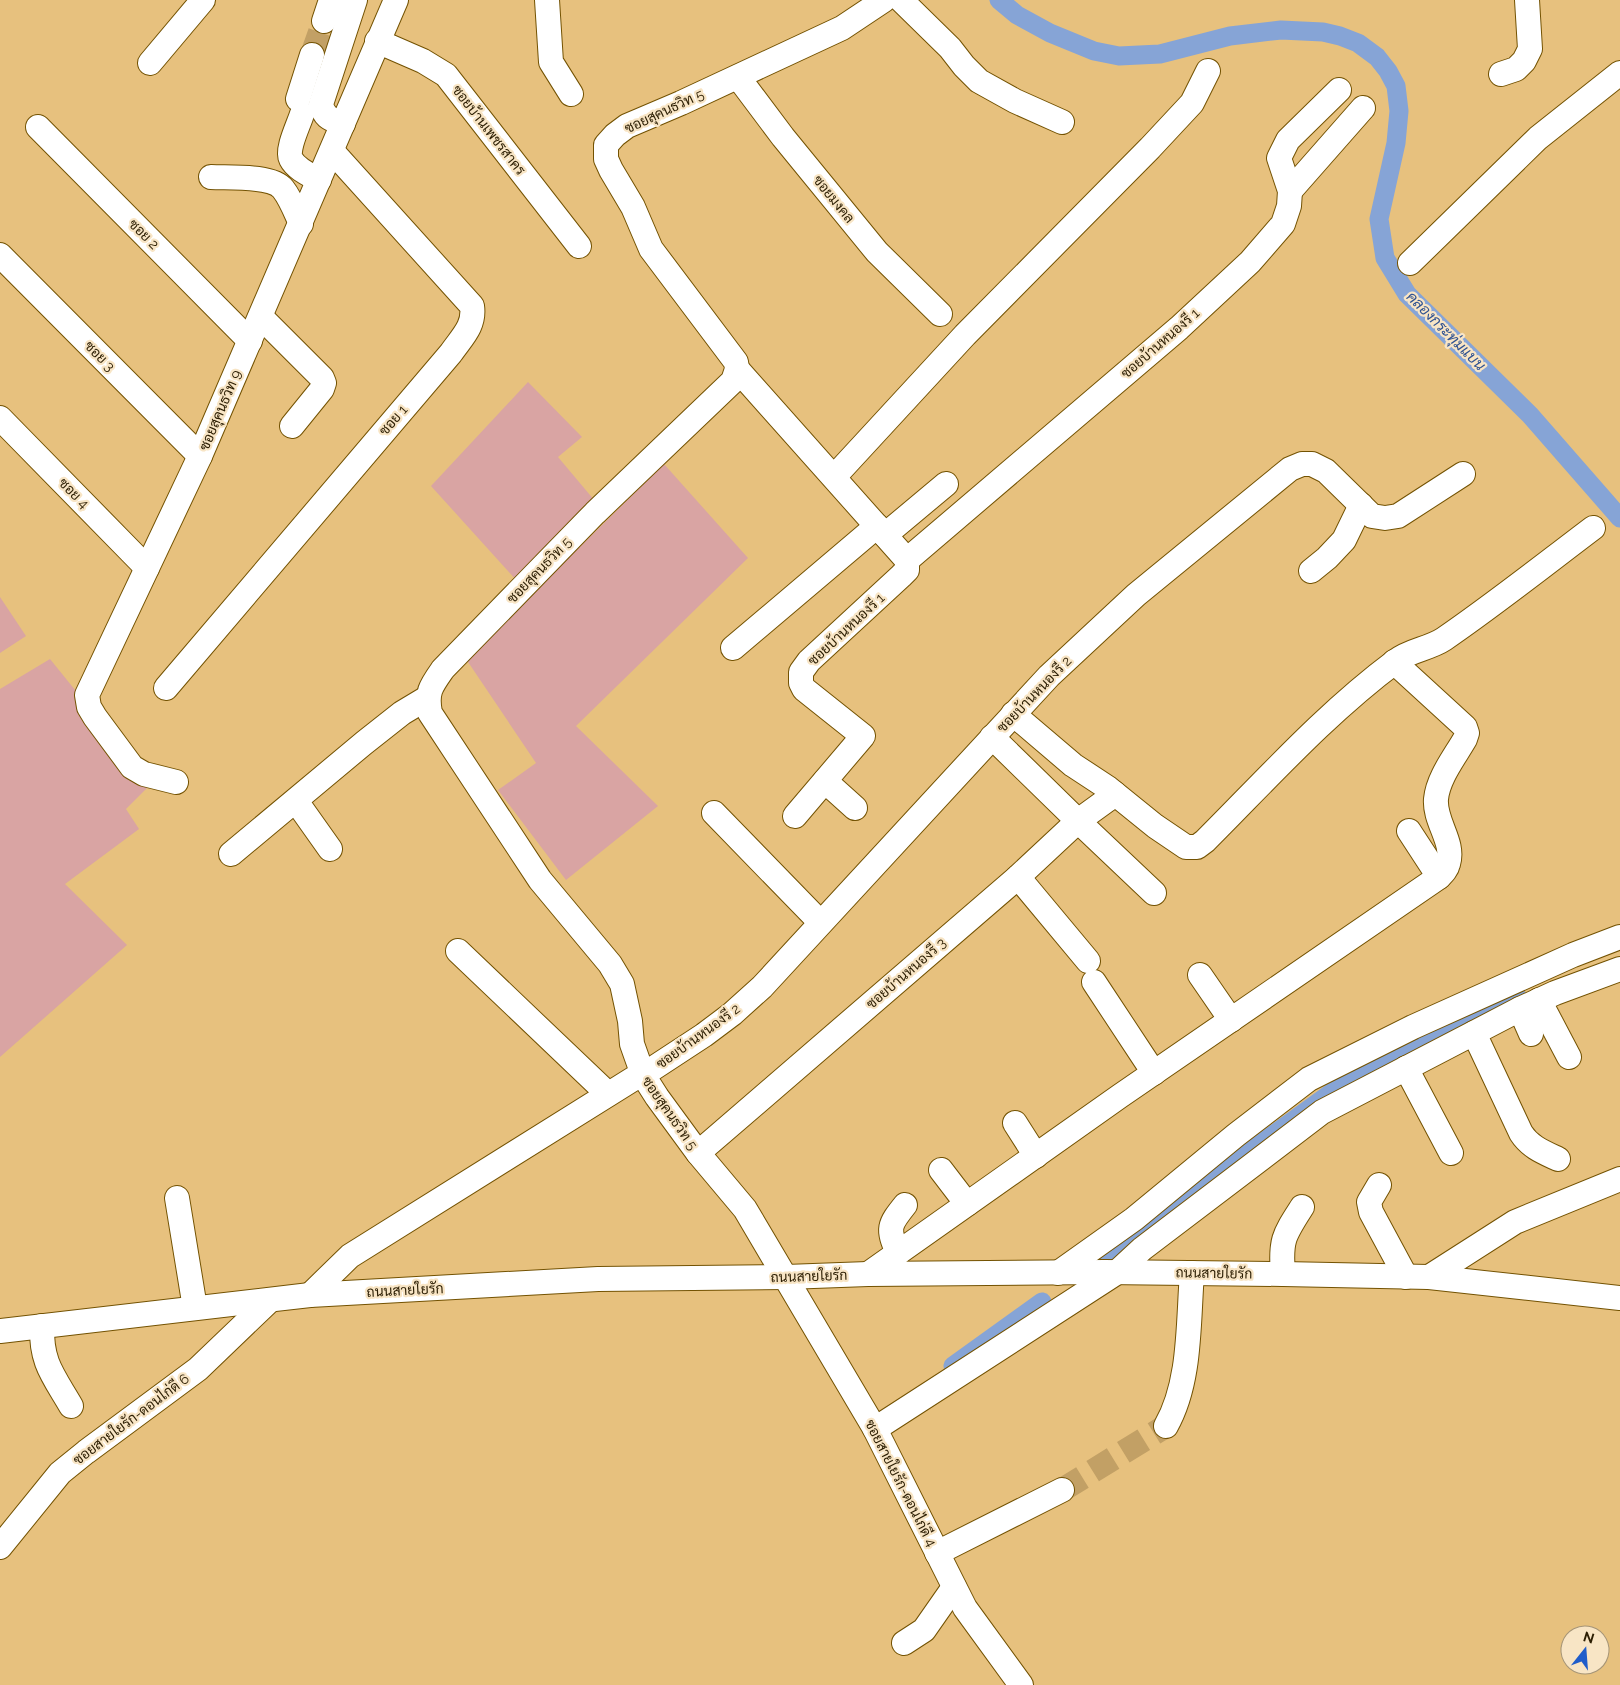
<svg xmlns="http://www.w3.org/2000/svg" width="1620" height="1685" font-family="Raleway,Sarabun,sans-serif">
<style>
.green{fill:#d9a4a3}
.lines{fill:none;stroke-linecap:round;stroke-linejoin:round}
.canal{stroke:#86a4d6;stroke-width:19}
.minor-tunnel{stroke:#c2a065;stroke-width:24;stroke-dasharray:24 12;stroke-linecap:butt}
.minor-casing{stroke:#735202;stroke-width:26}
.minor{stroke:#fff;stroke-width:24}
.labels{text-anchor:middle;stroke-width:4.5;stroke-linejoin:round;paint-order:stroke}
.street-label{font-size:14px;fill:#2c1e03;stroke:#f8e5c5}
.water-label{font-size:15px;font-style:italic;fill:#2f5291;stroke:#f8e5c5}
</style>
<rect width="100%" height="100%" fill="#e7c17e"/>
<g class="green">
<path d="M528,382l54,55 -24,20 37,44 -78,80 -86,-95z"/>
<path d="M664,464l84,94 -172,168 82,80 -92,74 -68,-90 38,-27 -70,-104z"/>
<path d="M0,597l26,39 -26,17z"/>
<path d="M50,659l101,125 -25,25 13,20 -74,55 62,61 -127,112v-368z"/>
</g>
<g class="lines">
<g class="canal">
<path d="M999,0l18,15 33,18 44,18 25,5 41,-2 70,-18 51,-6 42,2 17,4 18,7 19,14 11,14 8,15 3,25 -3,32 -17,76 6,39 22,36 123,121 90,103"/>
<path d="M1106,1259l73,-56 166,-120 92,-50 82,-34"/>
<path d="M953,1366l89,-64"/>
</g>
<g class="minor-tunnel">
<path d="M312,55l12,-34"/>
<path d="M1062,1490l104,-64"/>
</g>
<defs>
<g id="minor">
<path d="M547,0l4,62 20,32"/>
<path d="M884,0l-42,28 -161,75 -54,23 -12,9 -9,10v14l5,11 22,37 18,42 85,113 1,7 -4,12 -138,132 -152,156c-12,17 -17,23 -13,44l110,167 70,84 12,20 8,37 2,23 11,31 14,22 41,56 47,56 130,220 90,179 56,77"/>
<path d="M901,0l49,48 14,18 15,15 36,20 47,21"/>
<path d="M324,21l7,-21"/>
<path d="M377,41l46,20 23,14 133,171"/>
<path d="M150,63l53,-63"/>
<path d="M1501,74l15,-5 8,-8 6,-12 -3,-49"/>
<path d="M738,77l45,60 94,115 63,62"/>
<path d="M298,99l14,-44"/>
<path d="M302,114c-3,10 -16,36 -11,45 5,10 19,16 28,21"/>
<path d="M343,124c-12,-5 -19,-6 -22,-20l34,-104"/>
<path d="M38,127l212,214"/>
<path d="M211,177c18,1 61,-2 72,12 8,10 13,24 18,35"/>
<path d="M1290,191l73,-83"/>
<path d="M0,255l200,201"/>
<path d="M1410,263l128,-125 82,-65"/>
<path d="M261,317l61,61 2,5 -2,6 -30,37"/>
<path d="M737,369l170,191v10l-6,6 -92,85 -8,11v11l3,6 59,47 -68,80"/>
<path d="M0,418l147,150"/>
<path d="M834,477l131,-142 185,-187 42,-45 16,-32"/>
<path d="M885,535l61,-51"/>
<path d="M907,560l272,-232 71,-66 33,-38 6,-18 1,-15 -11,-33 9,-18 51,-50"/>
<path d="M1311,571l16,-13 17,-18 17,-35"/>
<path d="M733,648l144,-122"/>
<path d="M166,688l285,-335c11,-16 24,-27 21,-47l-140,-155"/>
<path d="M1013,714l60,51 35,23 47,38 31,21h11l8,-6c62,-62 121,-128 191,-180 14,-11 33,-12 48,-22 51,-35 100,-74 149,-111"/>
<path d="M992,737l86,84 76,72"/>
<path d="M825,781l30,27"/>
<path d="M176,782l-32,-8 -12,-7 -37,-50 -6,-10 -2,-12 113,-239 196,-456"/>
<path d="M296,801l34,48"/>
<path d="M714,813l106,109"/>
<path d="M1409,831l30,46"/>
<path d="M231,854l133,-111 38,-30 25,-15"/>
<path d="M1018,877l70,84"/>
<path d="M458,951l150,143"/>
<path d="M1200,975l31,45"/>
<path d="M1094,982l60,91"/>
<path d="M1539,1000l30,57"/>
<path d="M1520,1009l11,25"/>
<path d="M1474,1033l47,100c9,14 22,19 37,26"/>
<path d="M1406,1068l45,85"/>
<path d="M1015,1123l21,33"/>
<path d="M698,1153l320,-276 60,-56 29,-21 7,-7"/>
<path d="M941,1170l26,34"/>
<path d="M1379,1185l-10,17 2,10 35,65"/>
<path d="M177,1198l18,110"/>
<path d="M898,1253c-11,-25 -9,-28 7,-48"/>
<path d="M1058,1273l76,-54 102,-84 73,-56 104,-52 160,-72 47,-18"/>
<path d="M868,1274l252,-178 319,-219c4,-4 8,-8 9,-13 7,-22 -14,-42 -12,-65 2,-21 18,-41 29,-60l2,-6 -2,-6 -71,-65"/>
<path d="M1283,1274c-3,-34 1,-39 19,-67"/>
<path d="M1429,1277l86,-55 105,-43"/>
<path d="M310,1295l40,-39 283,-177 10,-4 61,-40 28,-21 30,-27 287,-311 87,-81 154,-126 12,-5h10l14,7 46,45 13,2 13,-2 65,-42"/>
<path d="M42,1326c-1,37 11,49 29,80"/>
<path d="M0,1331l310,-36 288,-16 188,-2 82,-3 237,-2 178,2 146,3 191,21"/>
<path d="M1166,1426c25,-44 22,-103 26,-153"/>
<path d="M875,1429l241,-156 26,-24 180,-137 198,-103 35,-16 65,-24"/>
<path d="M0,1547l60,-74 26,-21 112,-83 72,-69"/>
<path d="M937,1553l125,-63"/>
<path d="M904,1643l20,-13 30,-43"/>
</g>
</defs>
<use href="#minor" class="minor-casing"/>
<use href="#minor" class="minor"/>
</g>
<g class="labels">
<g class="street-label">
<text transform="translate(664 111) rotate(-25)" y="5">ซอยสุคนธวิท 5</text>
<text transform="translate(489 130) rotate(52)" y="5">ซอยบ้านเพชรสาคร</text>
<text transform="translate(834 199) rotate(51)" y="5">ซอยมงคล</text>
<text transform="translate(144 234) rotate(45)" y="5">ซอย 2</text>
<text transform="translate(1160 343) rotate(-41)" y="5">ซอยบ้านหนองรี 1</text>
<text transform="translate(100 356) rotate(45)" y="5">ซอย 3</text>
<text transform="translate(220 410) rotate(-67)" y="5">ซอยสุคนธวิท 9</text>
<text transform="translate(393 420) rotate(-49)" y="5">ซอย 1</text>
<text transform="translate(74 493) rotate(45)" y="5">ซอย 4</text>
<text transform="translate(539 570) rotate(-46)" y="5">ซอยสุคนธวิท 5</text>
<text transform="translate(846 629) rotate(-43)" y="5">ซอยบ้านหนองรี 1</text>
<text transform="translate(1034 694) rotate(-46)" y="5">ซอยบ้านหนองรี 2</text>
<text transform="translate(906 973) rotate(-41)" y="5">ซอยบ้านหนองรี 3</text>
<text transform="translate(698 1036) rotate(-36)" y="5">ซอยบ้านหนองรี 2</text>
<text transform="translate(670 1113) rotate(55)" y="5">ซอยสุคนธวิท 5</text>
<text transform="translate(1214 1273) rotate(1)" y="5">ถนนสายใยรัก</text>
<text transform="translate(809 1276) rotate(-2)" y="5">ถนนสายใยรัก</text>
<text transform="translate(405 1290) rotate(-3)" y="5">ถนนสายใยรัก</text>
<text transform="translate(131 1419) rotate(-37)" y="5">ซอยสายใยรัก-ดอนไก่ดี 6</text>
<text transform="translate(901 1483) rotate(63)" y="5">ซอยสายใยรัก-ดอนไก่ดี 4</text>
</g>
<g class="water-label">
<text transform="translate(1446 331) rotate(45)" y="5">คลองกระทุ่มแบน</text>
</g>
</g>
<g transform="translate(1585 1650) rotate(17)"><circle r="24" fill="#f8e5c5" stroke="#a69577"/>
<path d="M0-4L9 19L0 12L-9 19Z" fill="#205dca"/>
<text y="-8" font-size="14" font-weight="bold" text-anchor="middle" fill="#2c1e03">N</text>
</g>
</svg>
